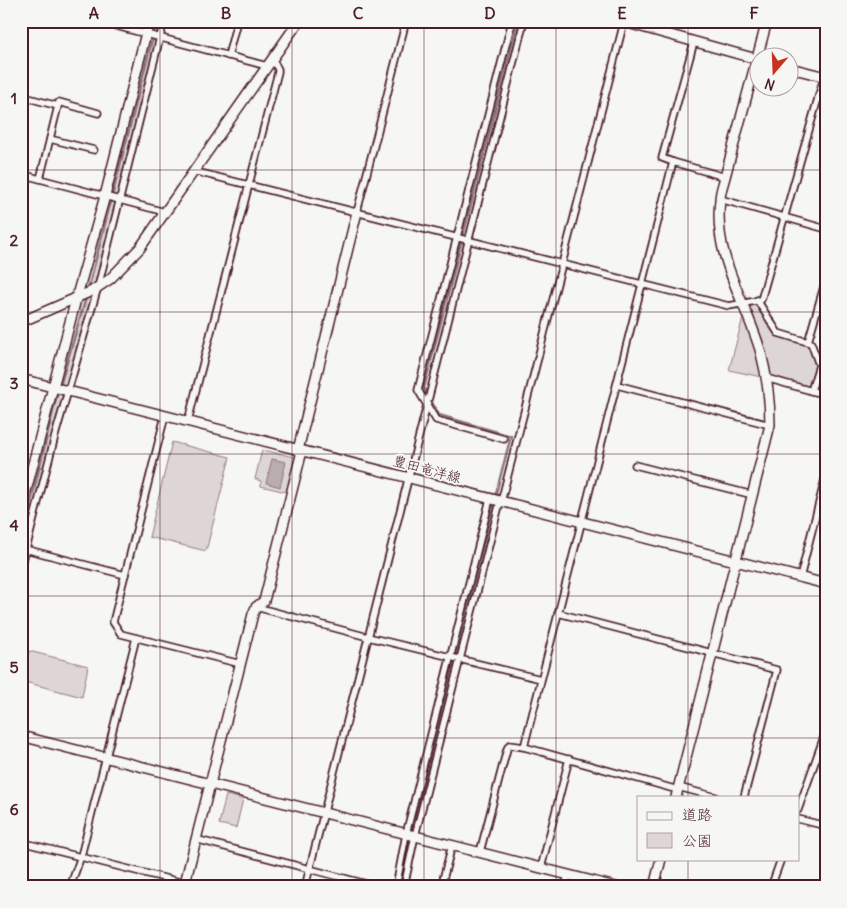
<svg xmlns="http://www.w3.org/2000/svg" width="847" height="908" font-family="Delius,'Klee One',sans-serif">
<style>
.green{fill:#ddd6d5;stroke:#947a80}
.water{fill:#bbadae;stroke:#8e747a}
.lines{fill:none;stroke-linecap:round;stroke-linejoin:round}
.stream{stroke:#8e747a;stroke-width:2.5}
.street-casing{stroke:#4a1f2b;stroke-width:9}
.secondary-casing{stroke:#4a1f2b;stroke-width:12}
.street{stroke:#f6f6f2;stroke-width:5.5}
.secondary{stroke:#f6f6f2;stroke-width:9}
.grid{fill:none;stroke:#4a1f2b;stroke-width:1;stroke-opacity:0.55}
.labels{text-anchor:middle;stroke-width:4;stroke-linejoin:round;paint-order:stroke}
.street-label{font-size:14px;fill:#4a1f2b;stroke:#f6f6f2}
.neatline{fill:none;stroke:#4a1f2b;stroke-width:2}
.grid-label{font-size:16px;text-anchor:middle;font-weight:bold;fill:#4a1f2b}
</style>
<rect width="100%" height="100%" fill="#f6f6f2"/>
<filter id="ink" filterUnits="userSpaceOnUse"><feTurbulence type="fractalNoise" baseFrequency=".02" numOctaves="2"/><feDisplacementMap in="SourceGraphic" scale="10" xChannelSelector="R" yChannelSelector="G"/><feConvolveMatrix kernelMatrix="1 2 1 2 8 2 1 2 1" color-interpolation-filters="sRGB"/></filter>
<g filter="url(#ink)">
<g class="green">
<path d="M149,21h15l-143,552v-63z"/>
<path d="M757,300l22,37 29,5 11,23 -8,26 -45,-13 -37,-8 16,-60 -3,-7z"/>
<path d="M172,442l58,15 -24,94 -57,-14z"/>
<path d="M262,450l33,7 -9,35 -25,-6v-5l-6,-2z"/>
<path d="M29,651l59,15 -6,31 -61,-16z"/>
<path d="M226,795l17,4 -7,29 -17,-4z"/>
</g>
<path class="water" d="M272,459l14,3 -6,25 -14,-4z"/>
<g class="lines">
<g class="stream">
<path d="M88,290l69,-269"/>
<path d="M60,386l26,-88"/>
<path d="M495,497l16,-61 -72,-21 -15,-27 94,-367"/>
<path d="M21,543l37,-152"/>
<path d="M400,887l11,-57 83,-328"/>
</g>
<defs>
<g id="street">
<path d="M97,21l170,45"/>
<path d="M228,56l9,-35"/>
<path d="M21,96l37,10"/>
<path d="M50,139l44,11"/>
<path d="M673,162l-11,-4 32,-116"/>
<path d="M193,171l536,135 32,-6 63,-223"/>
<path d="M21,174l144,38"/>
<path d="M40,179l19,-77 39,11"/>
<path d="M720,199l106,30"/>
<path d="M357,212l49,-191"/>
<path d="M757,300l21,33 33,10 8,22 -8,26"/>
<path d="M808,342l18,-63"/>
<path d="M766,378l60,17"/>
<path d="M617,385l153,40"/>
<path d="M165,416l-52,206 8,12 120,30"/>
<path d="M188,421l90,-349v-3l-6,-10"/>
<path d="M504,439l-68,-19 -18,-30 94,-369"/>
<path d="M635,465l118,30"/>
<path d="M501,502l123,-480 -5,-1"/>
<path d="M21,548l104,27"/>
<path d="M21,569l34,-133 43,-149 66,-266"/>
<path d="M800,578l26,-103"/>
<path d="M256,607l112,30 173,42"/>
<path d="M558,613l219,57 -33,127"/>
<path d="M524,747c49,-195 101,-390 149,-585l52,15"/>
<path d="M678,787l38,10"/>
<path d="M798,810l28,-79"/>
<path d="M798,819l28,7"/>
<path d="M195,839l183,48"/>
<path d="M21,842l179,45"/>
<path d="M480,852l27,-103 2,-4 15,2 154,43"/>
<path d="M541,868l28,-109"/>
<path d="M442,884l13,3"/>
<path d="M70,887l11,-31 55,-218"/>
<path d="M305,887l219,-866"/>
<path d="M396,887l10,-53 84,-335"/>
<path d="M404,887l11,-51 85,-334"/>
<path d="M441,887l11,-42"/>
<path d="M565,887l3,-12"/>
<path d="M771,887l10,-28"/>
</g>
<g id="secondary">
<path d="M624,22l136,38"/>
<path d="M790,68l36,9"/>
<path d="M21,322l71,-31 18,-12 30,-31 159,-227"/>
<path d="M21,379l805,205"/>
<path d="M298,450l59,-238"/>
<path d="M21,510l55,-211 29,-103 44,-175"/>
<path d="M21,736l595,151"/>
<path d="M676,797l94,-372c0,-24 -3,-49 -9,-72 -15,-53 -48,-95 -41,-153 0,-8 3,-15 5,-23l42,-156"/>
<path d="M184,887l69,-273 3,-7 8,-6 38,-150"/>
<path d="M654,887l7,-28"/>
</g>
</defs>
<use href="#street" class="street-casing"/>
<use href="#secondary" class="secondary-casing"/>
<use href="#street" class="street"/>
<use href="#secondary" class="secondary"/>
</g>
</g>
<path class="grid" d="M160,21v866M292,21v866M424,21v866M556,21v866M688,21v776M21,170h805M21,312h805M21,454h805M21,596h805M21,738h805M688,859v28"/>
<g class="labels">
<g class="street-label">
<text transform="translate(427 469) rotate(15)" y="5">豊田竜洋線</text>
</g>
</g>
<rect width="847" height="908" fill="none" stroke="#f6f6f2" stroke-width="55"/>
<rect x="637" y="796" width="162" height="65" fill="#f6f6f2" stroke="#b1a0a2"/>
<rect x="647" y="812" width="25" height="8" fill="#f6f6f2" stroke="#b1a0a2"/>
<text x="682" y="820" font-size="15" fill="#4a1f2b">道路</text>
<rect x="647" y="833" width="25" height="15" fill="#ddd6d5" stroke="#b1a0a2"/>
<text x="682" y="846" font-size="15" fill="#4a1f2b">公園</text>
<g transform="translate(774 72) rotate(199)"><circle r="24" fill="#f6f6f2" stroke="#b1a0a2"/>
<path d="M0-4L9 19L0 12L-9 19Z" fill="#c8321e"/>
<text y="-8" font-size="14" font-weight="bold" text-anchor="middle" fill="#4a1f2b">N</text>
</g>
<rect x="28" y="28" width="792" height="852" class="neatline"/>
<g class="grid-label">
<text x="94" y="19">A</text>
<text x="226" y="19">B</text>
<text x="358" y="19">C</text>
<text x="490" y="19">D</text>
<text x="622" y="19">E</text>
<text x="754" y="19">F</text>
<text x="14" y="104">1</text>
<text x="14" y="246">2</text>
<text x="14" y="389">3</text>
<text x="14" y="531">4</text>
<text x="14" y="673">5</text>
<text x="14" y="815">6</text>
</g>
</svg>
